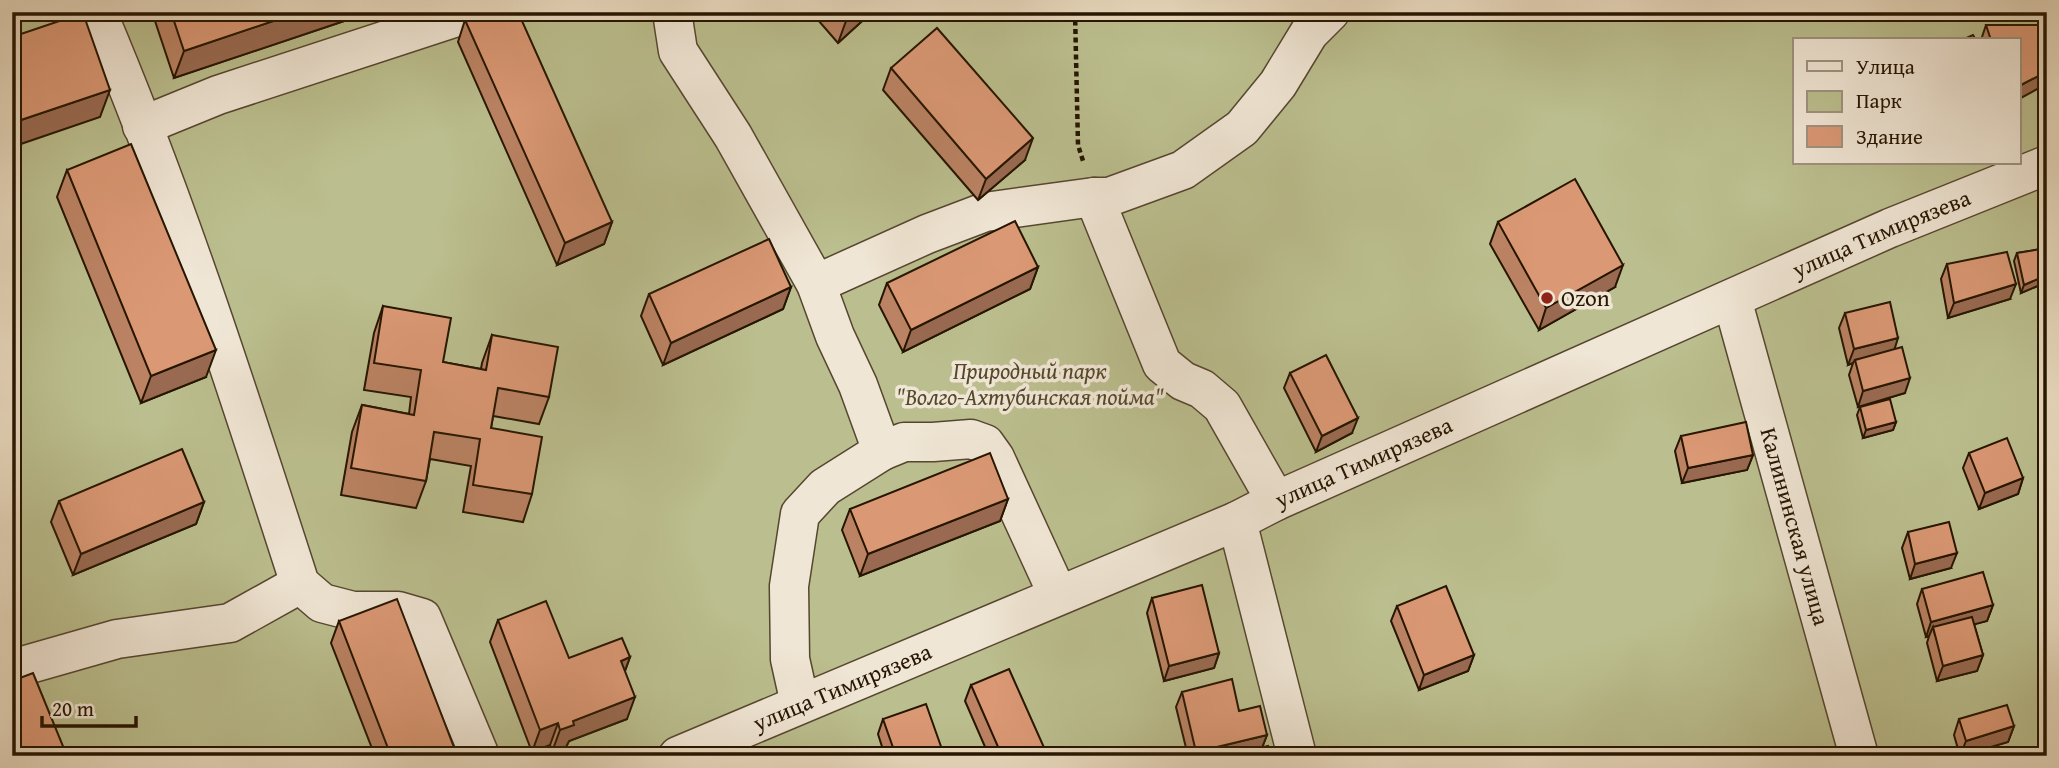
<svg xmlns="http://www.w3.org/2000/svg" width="2059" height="768" font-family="'Gentium Book Plus',serif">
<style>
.green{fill:#bbbe8e;stroke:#706a47;stroke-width:2;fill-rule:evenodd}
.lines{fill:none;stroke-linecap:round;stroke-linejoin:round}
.minor-casing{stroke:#564630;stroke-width:41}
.path{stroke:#261500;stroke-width:4.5;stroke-dasharray:5 3.5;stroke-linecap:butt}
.minor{stroke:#f0e6d5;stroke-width:38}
.wall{fill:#bb8364;stroke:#261500;stroke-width:2}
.shaded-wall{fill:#996a51;stroke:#261500;stroke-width:2}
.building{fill:#da9874;stroke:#261500;stroke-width:2}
.poi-dot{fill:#8f2418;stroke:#f0e6d5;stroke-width:2.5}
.labels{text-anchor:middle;stroke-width:7;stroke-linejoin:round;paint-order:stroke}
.street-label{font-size:23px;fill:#261500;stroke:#f0e6d5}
.poi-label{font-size:23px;fill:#261500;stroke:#f0e6d5;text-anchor:start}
.park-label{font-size:23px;font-style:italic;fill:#53482b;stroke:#f0e6d5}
</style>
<rect width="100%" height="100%" fill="#e8d9be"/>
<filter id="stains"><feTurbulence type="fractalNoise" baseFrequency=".00286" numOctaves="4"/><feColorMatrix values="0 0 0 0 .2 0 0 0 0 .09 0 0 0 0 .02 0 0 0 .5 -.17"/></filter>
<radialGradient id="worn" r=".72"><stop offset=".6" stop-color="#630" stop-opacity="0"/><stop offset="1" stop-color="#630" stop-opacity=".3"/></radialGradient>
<path class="green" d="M12,12h2035v744h-2035zM1795,40h224v123h-224z"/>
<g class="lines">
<defs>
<g id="minor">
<path d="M97,12c79,186 141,380 203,572l22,19 31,8h45l24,7 58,138"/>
<path d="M672,12l6,39 55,85 83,148 19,52 23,49 24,66 22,-9h29l38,-3 14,5 10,14 63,137"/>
<path d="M142,126l76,-31 254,-83"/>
<path d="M816,284l111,-50 58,-22 109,-15"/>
<path id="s1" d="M1732,299l127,457"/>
<path d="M1276,501l-54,-95 -20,-17 -19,-8 -21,-17 -68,-167h15l74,-27 59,-42 36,-44 31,-51 21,-21"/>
<path d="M1237,521l60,235"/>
<path d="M12,669l105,-30 113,-16 70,-39"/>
<path d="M800,704l-10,-45 -1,-73 11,-72 25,-27 57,-36"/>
<path id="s2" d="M678,756l559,-235 39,-20 614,-273 157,-63"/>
</g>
</defs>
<use href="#minor" class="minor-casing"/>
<path class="path" d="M1075,12l3,133 6,19"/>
<use href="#minor" class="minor"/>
</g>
<g class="wall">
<path d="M152,12h219l-197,66z"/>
<path d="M811,12h61l-34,31z"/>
<path d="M2046,18l1,38 -5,-19 4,35 -5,15 -22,-47h-38l5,-15 55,7z"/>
<path d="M465,20l147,202 -8,22 -47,21 -99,-223z"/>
<path d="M891,68l134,92 -47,40 -95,-110z"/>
<path d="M67,170l139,207 -65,26 -84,-206z"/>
<path d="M1498,222l117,65 -76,43 -49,-86z"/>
<path d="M2047,248v34l-26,11 -7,-32 3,-8z"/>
<path d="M1947,264l63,35 -62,19 -7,-39z"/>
<path d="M1038,267l-8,22 -127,63 -24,-47 8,-22z"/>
<path d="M791,287l-8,22 -120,56 -22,-49 8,-22z"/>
<path d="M383,306l60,56 38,7 1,-6 10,-28 57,62 -10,27 -46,-8 -2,12 41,66 -9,28 -60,-10 8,-46 -41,-7 -4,22 -10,27 -75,-13 11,-63 10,-27 47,9 2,-17 -47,-7 10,-57z"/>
<path d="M1845,313l49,36 11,44 -47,14 -9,-32 4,-12 -5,2 -9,-37z"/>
<path d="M1290,373l62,60 -36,19 -32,-64z"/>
<path d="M1860,407l36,15 -3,8 -30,8 -6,-23z"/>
<path d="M1681,436l72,19 -6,15 -65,13 -7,-32z"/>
<path d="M1969,453l54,25 -5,16 -39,15 -16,-41z"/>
<path d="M1008,499l-8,22 -140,55 -18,-46 8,-21z"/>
<path d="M59,501l145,1 -8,22 -123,51 -22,-53z"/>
<path d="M1908,532l43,36 -41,11 -8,-31z"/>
<path d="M1922,589l71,16 -6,16 -13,3 9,31 -6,16 -40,10 -10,-38 2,-7 -3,1 -9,-33z"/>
<path d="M1152,598l67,55 -5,15 -50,13 -17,-68z"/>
<path d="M1397,606l77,49 -6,16 -49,19 -28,-69z"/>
<path d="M498,620l71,38 61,-1 -5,14 2,48 -58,22 -3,6 -14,5 -2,-7 -18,7 -42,-110z"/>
<path d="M339,621l116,129 -2,6h-78l-44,-113z"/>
<path d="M971,685l75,67 -2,4h-55l-24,-55z"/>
<path d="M1182,692l57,19 28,24 -5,13 8,8h-82l-12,-49z"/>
<path d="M883,719l61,37h-59l-7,-22z"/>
<path d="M1959,719l55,7 -6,16 -48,14 -6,-21z"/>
</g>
<g class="shaded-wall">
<path d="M300,12h71l-197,66 10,-27z"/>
<path d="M856,12h16l-34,31 8,-22z"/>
<path d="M2046,72l-5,15 -22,12v-13z"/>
<path d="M110,90l-10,27 -88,30v-24z"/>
<path d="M1033,138l-8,22 -47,40 8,-21z"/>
<path d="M612,222l-8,22 -47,21 8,-22z"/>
<path d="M1623,265l-8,22 -76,43 7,-22z"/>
<path d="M1038,267l-8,22 -127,63 8,-22z"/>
<path d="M2047,275v7l-26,11 3,-8z"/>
<path d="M2016,284l-6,15 -62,19 6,-15z"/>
<path d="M791,287l-8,22 -120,56 8,-22z"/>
<path d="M1898,338l-5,16 -38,6 -2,3 -5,2 6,-16z"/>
<path d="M216,350l-10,27 -65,26 10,-27z"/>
<path d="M1910,378l-5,15 -47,14 5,-16z"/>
<path d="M1358,418l-6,15 -36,19 6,-16z"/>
<path d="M1896,422l-3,8 -30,8 3,-8z"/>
<path d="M1753,455l-6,15 -65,13 6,-15z"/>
<path d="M2023,478l-5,16 -39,15 6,-16z"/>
<path d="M1008,499l-8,22 -140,55 8,-22z"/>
<path d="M204,502l-8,22 -123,51 8,-21z"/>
<path d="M1957,553l-6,15 -41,11 5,-15z"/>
<path d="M1993,605l-6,16 -52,14 -2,-8 -4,9 -3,1 5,-15z"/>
<path d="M1219,653l-5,15 -50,13 5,-15z"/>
<path d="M1474,655l-6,16 -49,19 5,-15z"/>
<path d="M1983,655l-6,16 -40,10 6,-15z"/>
<path d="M630,657l-8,22 -1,-18z"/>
<path d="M635,697l-8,22 -58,22 -3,6 -14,5 8,-22 13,-9z"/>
<path d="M558,723l-8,22 -18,7 8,-22z"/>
<path d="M2014,726l-6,16 -48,14 6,-15z"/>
<path d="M1267,735l-6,15 -24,6h-42l1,-4z"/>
<path d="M455,750l-2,6h-14z"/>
</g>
<g class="building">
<path d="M171,12h129l-116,39z"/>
<path d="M484,12h34l94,210 -47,21 -100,-223z"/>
<path d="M838,12h18l-10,9z"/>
<path d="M83,13l27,77 -98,33v-86z"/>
<path d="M1986,25h54l6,47 -27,14v-46h-28z"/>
<path d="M937,28l96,110 -47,41 -95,-111z"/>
<path d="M1973,35l3,5h-14z"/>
<path d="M131,144l85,206 -65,26 -84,-206z"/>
<path d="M1575,179l48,86 -77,43 -48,-86z"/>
<path d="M1015,221l23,46 -127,63 -24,-47z"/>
<path d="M769,239l22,48 -120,56 -22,-49z"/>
<path d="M2047,248v27l-23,10 -7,-32z"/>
<path d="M2007,252l9,32 -62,19 -7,-39z"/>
<path d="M1890,302l8,36 -44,11 -9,-36z"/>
<path d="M383,306l68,12 -8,44 43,8 6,-35 66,12 -9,50 -51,-9 -7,40 51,9 -10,57 -59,-9 7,-46 -46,-7 -8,49 -75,-13 11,-63 52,10 7,-45 -47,-7z"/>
<path d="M1902,347l8,31 -47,13 -8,-31z"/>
<path d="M1326,355l32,63 -36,18 -32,-63z"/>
<path d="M1890,399l6,23 -30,8 -6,-23z"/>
<path d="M1746,422l7,33 -65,13 -7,-32z"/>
<path d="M2007,438l16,40 -38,15 -16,-40z"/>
<path d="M182,449l22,53 -123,52 -22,-53z"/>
<path d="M990,453l18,46 -140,55 -18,-45z"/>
<path d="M1949,522l8,31 -42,11 -7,-32z"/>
<path d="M1983,572l10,33 -62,17 -9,-33z"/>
<path d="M1202,585l17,68 -50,13 -17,-68z"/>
<path d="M1446,586l28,69 -50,20 -27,-69z"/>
<path d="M397,599l58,151 -16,6h-48l-52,-135z"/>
<path d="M546,601l23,57 53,-20 8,19 -9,4 14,36 -62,24 1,4 -14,5 -2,-7 -18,7 -42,-110z"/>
<path d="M1972,617l11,38 -40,11 -10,-39z"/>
<path d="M1009,669l37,83 -10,4h-34l-31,-71z"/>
<path d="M33,673l34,83h-55v-75z"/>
<path d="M1232,679l7,32 21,-5 7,29 -71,17 -14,-60z"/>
<path d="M926,704l18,51 -48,1 -13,-37z"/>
<path d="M2007,705l7,21 -48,15 -7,-22z"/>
<path d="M1268,746l2,10h-45z"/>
</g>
<circle class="poi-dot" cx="1547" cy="298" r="7"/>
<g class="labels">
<g class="street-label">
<text dy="8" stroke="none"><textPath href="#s2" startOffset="1312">улица Тимирязева</textPath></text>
<text dy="8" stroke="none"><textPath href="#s2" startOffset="746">улица Тимирязева</textPath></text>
<text dy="8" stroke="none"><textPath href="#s1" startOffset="236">Калининская улица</textPath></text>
<text dy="8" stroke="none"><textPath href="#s2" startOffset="178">улица Тимирязева</textPath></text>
</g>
<g class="poi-label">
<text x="1561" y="306">Ozon</text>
</g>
<g class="park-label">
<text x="1030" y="379">Природный парк<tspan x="1030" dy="26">"Волго-Ахтубинская пойма"</tspan></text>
</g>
</g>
<rect width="2059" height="768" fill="none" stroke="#e8d9be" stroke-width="42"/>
<rect x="14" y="14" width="2031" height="740" fill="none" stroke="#261500" stroke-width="3.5"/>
<rect x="21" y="21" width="2017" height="726" fill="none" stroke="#261500" stroke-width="2"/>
<rect x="1793" y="38" width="228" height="126" fill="#f0e6d5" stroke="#9f9280" stroke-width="2"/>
<rect x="1807" y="61" width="35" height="10" fill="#f0e6d5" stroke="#9f9280" stroke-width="2"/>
<text x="1856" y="74" font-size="21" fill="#261500">Улица</text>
<rect x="1807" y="91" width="35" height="21" fill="#bbbe8e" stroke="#9f9280" stroke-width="2"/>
<text x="1856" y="108" font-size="21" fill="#261500">Парк</text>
<rect x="1807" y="126" width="35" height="21" fill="#da9874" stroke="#9f9280" stroke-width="2"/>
<text x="1856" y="144" font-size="21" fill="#261500">Здание</text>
<path d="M42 716v10h94v-10" fill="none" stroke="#261500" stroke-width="3.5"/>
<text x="52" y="716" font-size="21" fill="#261500" stroke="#f0e6d5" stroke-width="5" paint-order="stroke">20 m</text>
<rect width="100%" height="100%" filter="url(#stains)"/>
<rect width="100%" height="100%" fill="url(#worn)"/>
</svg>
